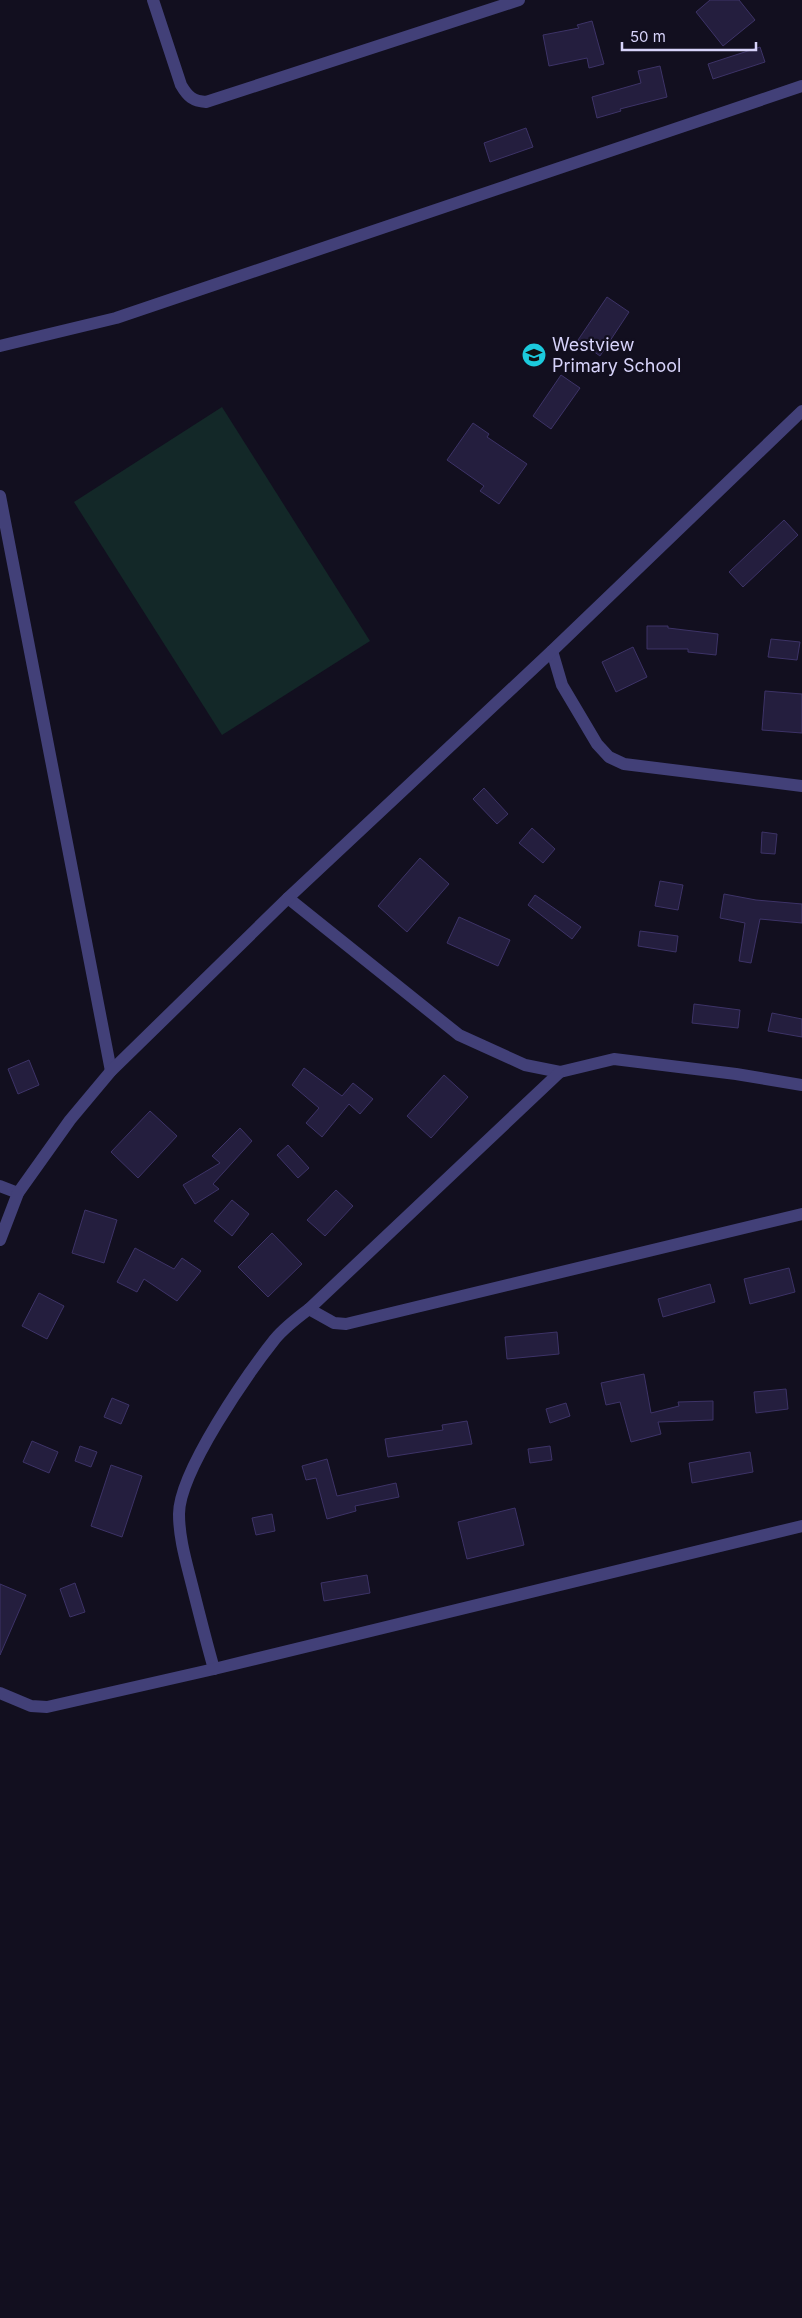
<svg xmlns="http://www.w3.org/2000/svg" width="802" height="2318" font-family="Inter,sans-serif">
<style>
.green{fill:#132828}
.building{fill:#241e3e;stroke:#3d3367}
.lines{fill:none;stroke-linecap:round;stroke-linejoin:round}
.street{stroke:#424078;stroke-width:12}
.labels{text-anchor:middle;stroke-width:4.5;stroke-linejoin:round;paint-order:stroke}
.poi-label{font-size:18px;fill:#d7d3fa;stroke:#120f1f;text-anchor:start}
</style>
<rect width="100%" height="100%" fill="#120f1f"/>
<path class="green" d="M222,407l148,234 -148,94 -148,-233z"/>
<g class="building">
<path d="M710,0h29l16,20 -32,26 -27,-34z"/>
<path d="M592,21l12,43 -15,4 -2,-10 -38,8 -6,-31 36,-7 -2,-3z"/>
<path d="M760,47l5,15 -52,17 -5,-15z"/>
<path d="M660,66l7,31 -47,12 1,2 -24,7 -5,-21 49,-14 -3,-12z"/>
<path d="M526,128l7,19 -43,15 -6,-19z"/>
<path d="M607,297l22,15 -29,44 -22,-16z"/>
<path d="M561,375l19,13 -29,41 -18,-13z"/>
<path d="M473,423l16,11 -2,3 40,27 -28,40 -19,-13 4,-5 -37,-26z"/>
<path d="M784,520l14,15 -55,52 -14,-15z"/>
<path d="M647,626h21v2l50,6 -2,21 -28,-3v-3h-41z"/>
<path d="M771,639l29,3 -3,18 -29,-3z"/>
<path d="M633,647l14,30 -31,15 -14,-30z"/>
<path d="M765,691l37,3v39l-40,-3z"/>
<path d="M484,788l24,26 -11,10 -24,-25z"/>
<path d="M532,828l23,21 -12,14 -24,-20z"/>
<path d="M762,832l15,2 -2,20 -14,-1z"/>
<path d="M420,858l29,26 -42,48 -29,-26z"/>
<path d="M660,881l23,4 -5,25 -23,-4z"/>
<path d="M724,894l32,6 46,4v19l-42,-4 -9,44 -12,-2 6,-38 -25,-5z"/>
<path d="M535,895l46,32 -9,12 -44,-34z"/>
<path d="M459,917l51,23 -12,26 -51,-23z"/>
<path d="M640,931l38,5 -2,16 -38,-6z"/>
<path d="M694,1004l46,6 -2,18 -46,-5z"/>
<path d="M772,1013l30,6v18l-34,-6z"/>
<path d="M29,1060l10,25 -21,9 -10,-25z"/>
<path d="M304,1068l38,28 11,-13 20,16 -13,15 -11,-10 -27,33 -16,-14 13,-15 -27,-23z"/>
<path d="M444,1075l24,22 -37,41 -24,-22z"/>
<path d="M150,1111l27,25 -39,42 -27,-26z"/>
<path d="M240,1128l12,13 -39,43 6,5 -24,15 -12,-19 37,-22 -8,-7z"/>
<path d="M288,1145l21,23 -11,10 -21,-23z"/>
<path d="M336,1190l17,16 -28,30 -18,-16z"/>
<path d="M232,1200l17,14 -17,22 -18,-15z"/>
<path d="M85,1210l32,10 -13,43 -32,-10z"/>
<path d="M272,1233l30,31 -34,33 -30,-30z"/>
<path d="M135,1248l39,21 8,-11 19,13 -24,30 -33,-22 -7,13 -20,-10z"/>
<path d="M789,1268l6,24 -45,12 -6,-25z"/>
<path d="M710,1284l5,18 -52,15 -5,-18z"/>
<path d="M39,1293l25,13 -17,33 -25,-13z"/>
<path d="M557,1332l2,22 -52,5 -2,-22z"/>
<path d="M644,1374l7,39 28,-7 -1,-4 35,-1v19l-55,2 3,12 -30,8 -11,-40 -14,3 -5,-22z"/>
<path d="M786,1389l2,20 -32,4 -2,-21z"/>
<path d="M112,1398l17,7 -8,19 -17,-7z"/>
<path d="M566,1403l4,13 -20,7 -4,-14z"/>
<path d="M467,1421l5,23 -84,13 -3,-18 58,-9 -1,-5z"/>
<path d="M32,1441l26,11 -9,21 -26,-11z"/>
<path d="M80,1446l17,6 -6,15 -16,-6z"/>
<path d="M550,1446l2,14 -22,3 -2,-14z"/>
<path d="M750,1452l3,20 -61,11 -3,-20z"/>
<path d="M327,1459l10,37 59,-13 3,14 -44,9 1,5 -29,8 -11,-41 -10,2 -4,-14z"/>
<path d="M111,1465l31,11 -20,61 -31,-11z"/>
<path d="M515,1508l9,37 -57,14 -9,-37z"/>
<path d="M272,1514l3,17 -19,4 -4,-17z"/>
<path d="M367,1575l3,18 -46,8 -3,-18z"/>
<path d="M75,1583l10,29 -15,5 -10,-28z"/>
<path d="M0,1584l26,11 -26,60z"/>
</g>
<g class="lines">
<g class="street">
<path d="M153,0l28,85c7,12 12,16 25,17l313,-102"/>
<path d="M0,346l116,-28 686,-232"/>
<path d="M0,496l111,575"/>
<path d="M552,651l10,34 35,59 12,13 15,7 178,22"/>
<path d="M288,898l171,137 66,30 35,7"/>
<path d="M0,1186l18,7"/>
<path d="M0,1240l18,-47 52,-73 41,-49 177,-173 264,-247 250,-240"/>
<path d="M309,1309l25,14 12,1 456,-110"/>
<path d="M214,1669c-8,-28 -15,-56 -22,-84 -6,-24 -13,-47 -13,-71 0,-42 69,-141 96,-175 10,-12 22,-21 34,-30l251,-237 54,-13 122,15 66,11"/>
<path d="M0,1693l31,13 16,1 167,-38 588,-143"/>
</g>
</g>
<defs>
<symbol id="school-disc" viewBox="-11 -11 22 22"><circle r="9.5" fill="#1ccadd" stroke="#120f1f"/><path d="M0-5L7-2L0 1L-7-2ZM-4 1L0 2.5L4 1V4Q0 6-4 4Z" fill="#111"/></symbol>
</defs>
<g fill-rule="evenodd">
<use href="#school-disc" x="520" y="341" width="28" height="28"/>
</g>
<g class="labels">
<g class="poi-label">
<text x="552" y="351">Westview<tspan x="552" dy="21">Primary School</tspan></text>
</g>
</g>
<path d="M622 42v8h134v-8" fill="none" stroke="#d7d3fa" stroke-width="2.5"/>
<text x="630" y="42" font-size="15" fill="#d7d3fa" stroke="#120f1f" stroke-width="4" paint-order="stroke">50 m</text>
</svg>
